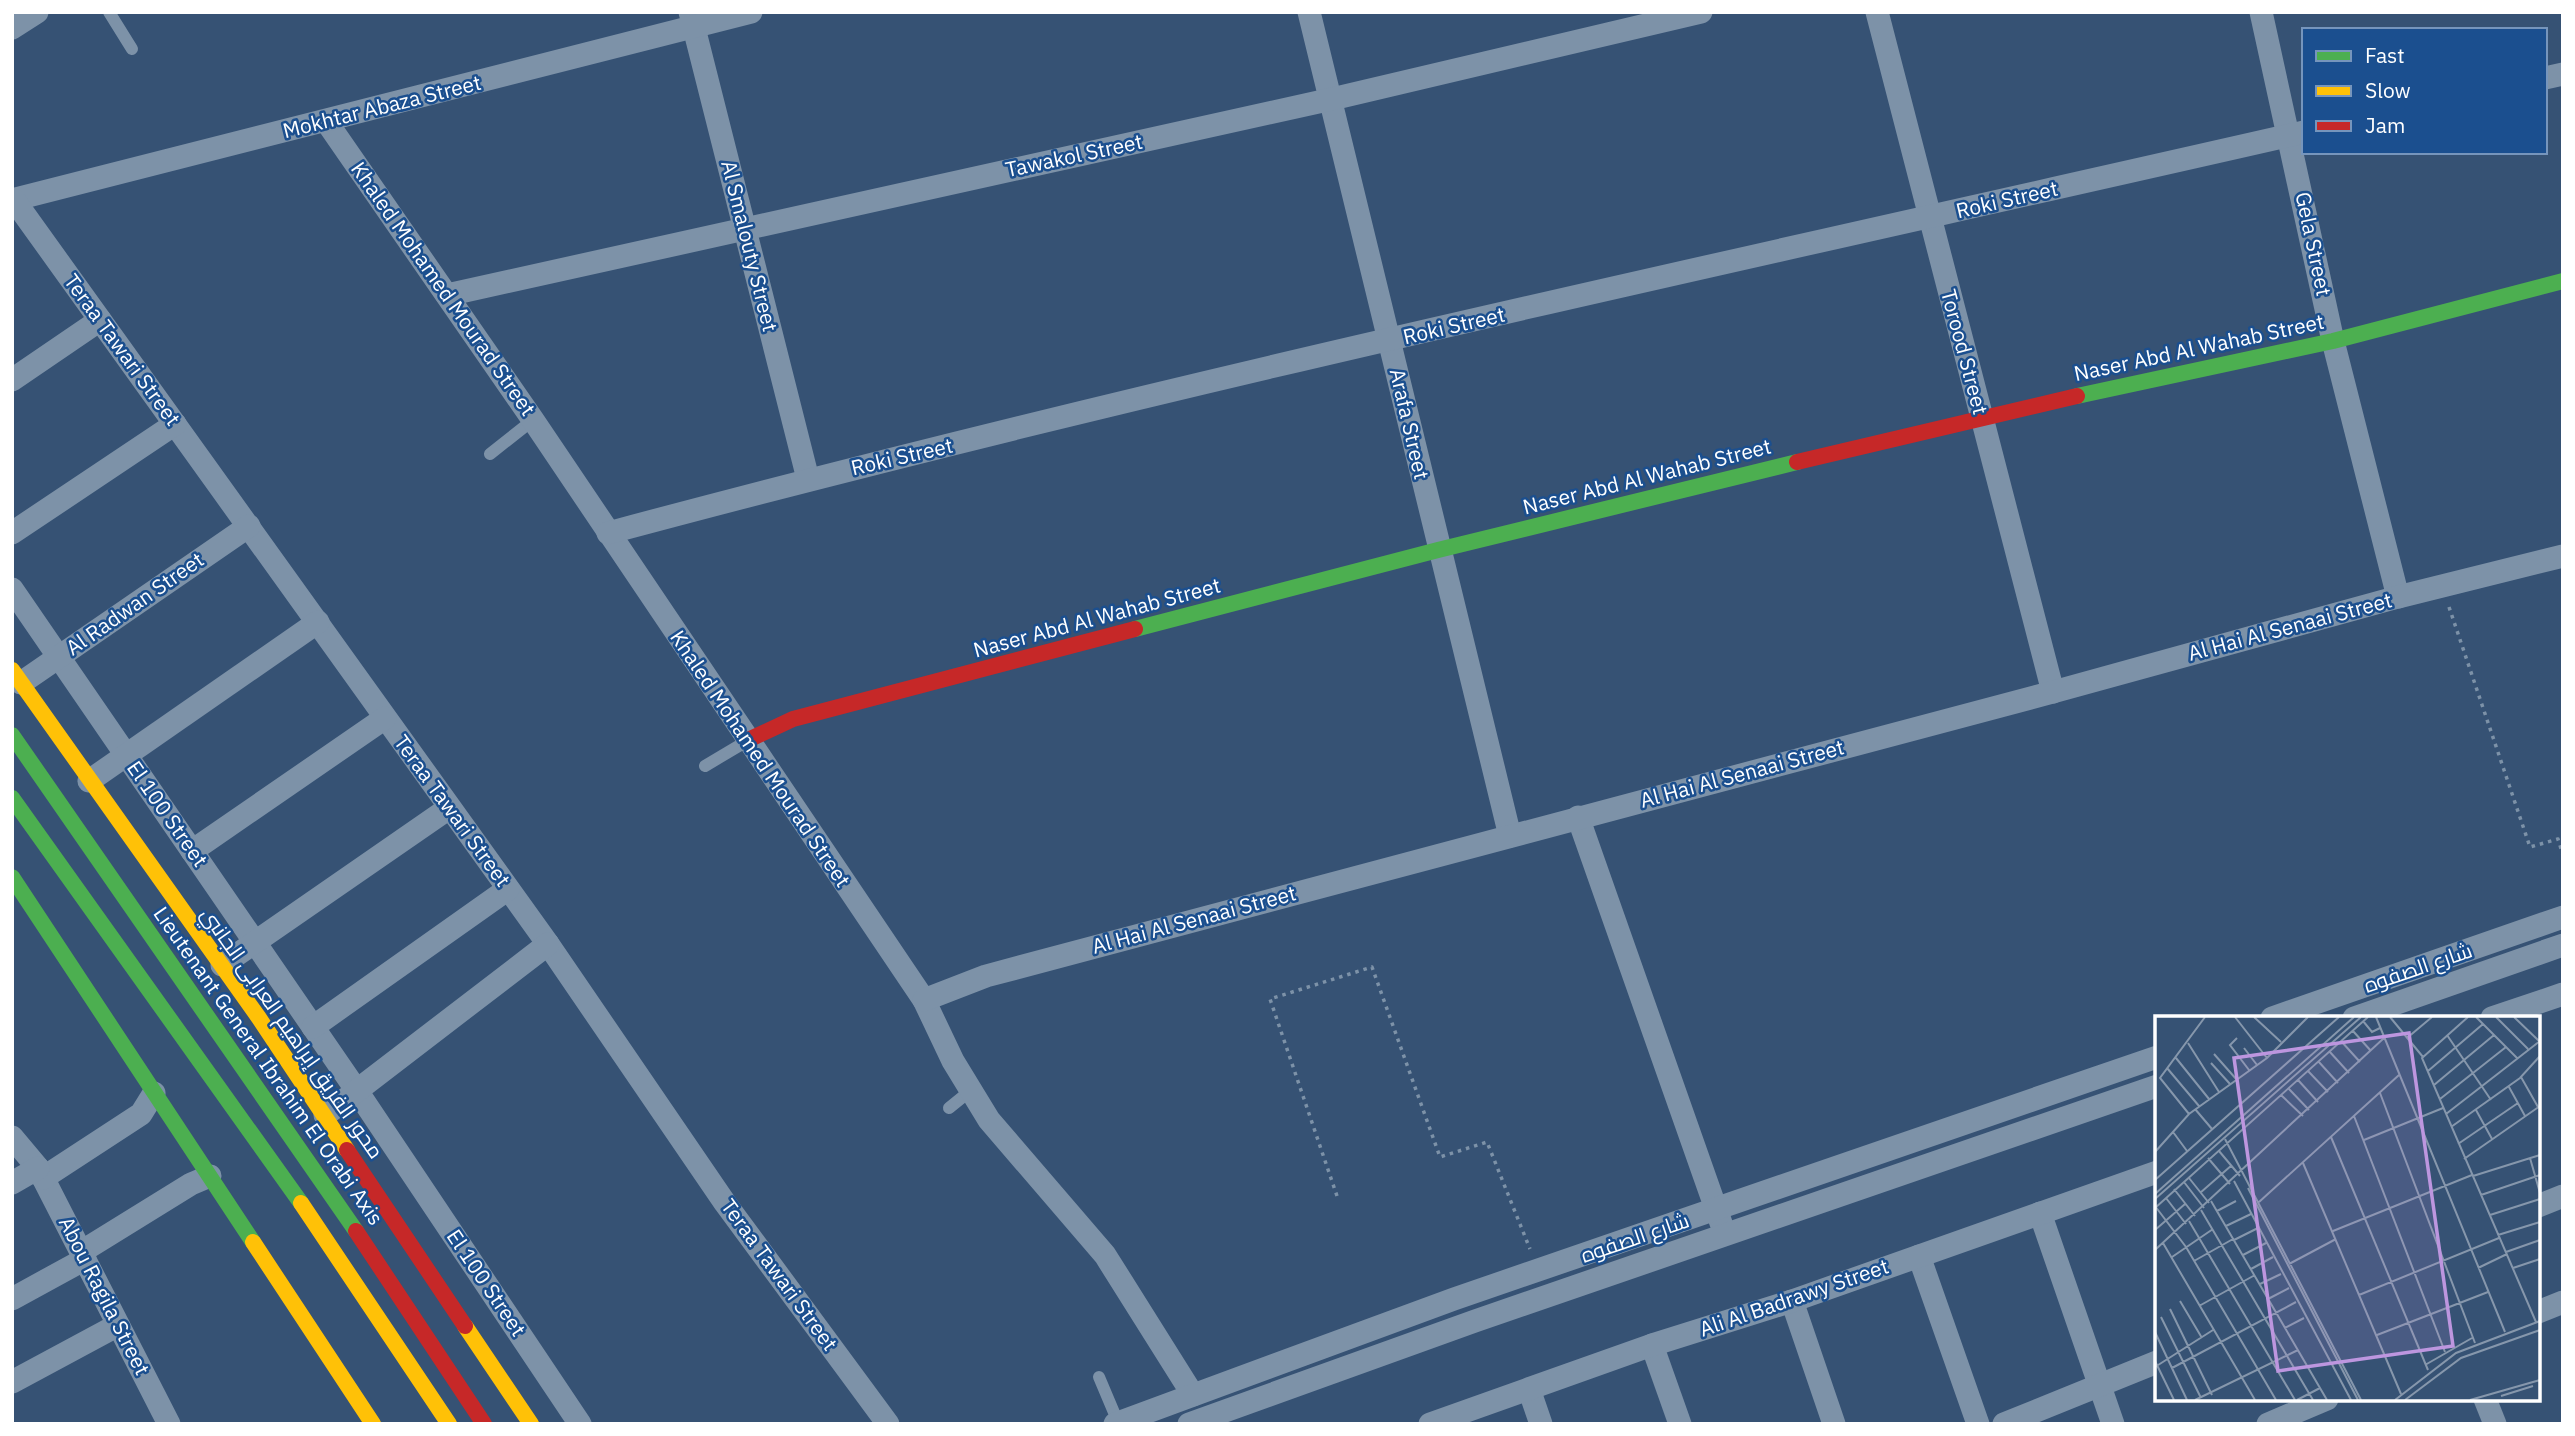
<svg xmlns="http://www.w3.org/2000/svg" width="2575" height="1436" font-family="'IBM Plex Sans',Cairo,sans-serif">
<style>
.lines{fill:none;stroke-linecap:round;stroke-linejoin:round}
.path{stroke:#7d92a8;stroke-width:3.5;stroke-dasharray:3.5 5;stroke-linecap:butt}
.lane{stroke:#7d92a8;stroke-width:12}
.street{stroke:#7d92a8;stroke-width:23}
.fast{stroke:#4caf50;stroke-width:16}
.slow{stroke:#ffc107;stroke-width:16}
.jam{stroke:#c62828;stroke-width:16}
.labels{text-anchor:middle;stroke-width:5;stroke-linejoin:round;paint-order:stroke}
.street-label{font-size:21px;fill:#fff;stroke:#1b4f8f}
.inset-road{fill:none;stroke:#8697ac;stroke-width:2}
.view{fill:#bd96df;fill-opacity:0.15;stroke:#bd96df;stroke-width:3.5}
.inset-edge{fill:none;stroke:#fff;stroke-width:3.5}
</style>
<rect width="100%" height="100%" fill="#365274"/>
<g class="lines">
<g class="path">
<path d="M2449,607l81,240 28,-8 5,16"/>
<path d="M1337,1196l-67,-197 102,-32 68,190 47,-15 43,107"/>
</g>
<g class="lane">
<path d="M109,12l23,37"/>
<path d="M490,454l43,-34"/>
<path d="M705,766l42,-25"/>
<path d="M949,1108l21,-17"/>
<path d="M1099,1377l19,45"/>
</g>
<g class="street">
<path d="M690,12l118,467"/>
<path d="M1309,12l201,824"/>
<path d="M1877,12l176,680"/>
<path d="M2261,12l72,329 65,256"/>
<path d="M12,28l25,-16"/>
<path d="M2545,78l18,-4"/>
<path d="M326,121l207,299 391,580 29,61 36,59 116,135 88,140"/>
<path d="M12,200l739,-188"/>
<path d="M14,200l534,744 177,259 163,221"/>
<path d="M447,295l885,-196 369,-87"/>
<path d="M12,380l88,-60"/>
<path d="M12,533l163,-109"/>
<path d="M608,533c561,-151 1130,-272 1696,-401"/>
<path d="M12,589l345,502 223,333"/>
<path d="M21,683l228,-157"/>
<path d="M89,781l229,-159"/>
<path d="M1578,817l143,406"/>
<path d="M192,851l193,-133"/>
<path d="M222,965l227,-157"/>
<path d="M924,1000l62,-24 1067,-284 345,-95 165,-41"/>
<path d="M2272,1018l291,-101"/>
<path d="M2354,1018l209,-73"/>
<path d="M2492,1018l71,-24"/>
<path d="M313,1027l195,-138"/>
<path d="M325,1115l223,-171"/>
<path d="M12,1137l26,31 131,256"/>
<path d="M43,1178l98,-64 13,-21"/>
<path d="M12,1183l26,-15"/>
<path d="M2538,1206l25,-10"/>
<path d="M2040,1213l73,211"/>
<path d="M81,1252l110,-68 19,-8"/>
<path d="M1919,1256l59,168"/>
<path d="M12,1299l73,-40"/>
<path d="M1792,1301l42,123"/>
<path d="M2538,1312l25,-10"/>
<path d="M1652,1345l28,79"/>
<path d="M12,1382l106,-57"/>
<path d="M1529,1389l12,35"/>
<path d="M2485,1399l10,25"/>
<path d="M1115,1424l339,-125 703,-242"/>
<path d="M1189,1424l286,-103 682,-235"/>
<path d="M1430,1424l222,-79 140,-44 365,-129"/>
<path d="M2004,1424l153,-62"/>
<path d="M2268,1424l59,-25"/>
</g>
<g class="fast">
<path d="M2077,396l256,-55 230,-60"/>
<path d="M1135,629l303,-79 359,-88"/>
<path d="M12,735l344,496"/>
<path d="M12,798l289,405"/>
<path d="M12,877l241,365"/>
</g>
<g class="slow">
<path d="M12,670l247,348 88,132"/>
<path d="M301,1203l148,221"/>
<path d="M253,1242l120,182"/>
<path d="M465,1326l66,98"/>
</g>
<g class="jam">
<path d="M1797,462l280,-66"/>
<path d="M748,740l45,-21 342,-90"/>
<path d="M347,1150l118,176"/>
<path d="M356,1231l128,193"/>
</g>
</g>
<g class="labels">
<g class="street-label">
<text transform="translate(382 107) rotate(-14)" y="7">Mokhtar Abaza Street</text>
<text transform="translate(1074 156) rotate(-12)" y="7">Tawakol Street</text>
<text transform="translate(2007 200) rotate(-13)" y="7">Roki Street</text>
<text transform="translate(2313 244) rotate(78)" y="7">Gela Street</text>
<text transform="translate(749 246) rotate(76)" y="7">Al Smalouty Street</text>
<text transform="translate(443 289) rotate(55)" y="7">Khaled Mohamed Mourad Street</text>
<text transform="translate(1454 326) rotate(-13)" y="7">Roki Street</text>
<text transform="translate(2199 348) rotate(-12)" y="7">Naser Abd Al Wahab Street</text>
<text transform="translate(122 350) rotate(54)" y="7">Teraa Tawari Street</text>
<text transform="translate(1964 352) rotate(75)" y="7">Torood Street</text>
<text transform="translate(1409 424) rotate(77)" y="7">Arafa Street</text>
<text transform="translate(902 457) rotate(-13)" y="7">Roki Street</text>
<text transform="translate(1647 477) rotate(-14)" y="7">Naser Abd Al Wahab Street</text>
<text transform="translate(135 604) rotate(-35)" y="7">Al Radwan Street</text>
<text transform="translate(1097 618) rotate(-15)" y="7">Naser Abd Al Wahab Street</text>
<text transform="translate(2290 627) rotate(-15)" y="7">Al Hai Al Senaai Street</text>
<text transform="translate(760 759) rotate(56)" y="7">Khaled Mohamed Mourad Street</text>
<text transform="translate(1742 774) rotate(-15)" y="7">Al Hai Al Senaai Street</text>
<text transform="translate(452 811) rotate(54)" y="7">Teraa Tawari Street</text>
<text transform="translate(167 814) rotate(55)" y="7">El 100 Street</text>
<text transform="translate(1194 920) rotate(-15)" y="7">Al Hai Al Senaai Street</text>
<text transform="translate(2418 968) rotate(-19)" y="7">شارع الصفوه</text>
<text transform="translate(292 1033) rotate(55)" y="7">محور الفريق إبراهيم العرابى الجانبي</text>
<text transform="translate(268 1066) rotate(55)" y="7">Lieutenant General Ibrahim El Orabi Axis</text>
<text transform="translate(1635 1238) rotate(-19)" y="7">شارع الصفوه</text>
<text transform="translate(779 1275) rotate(54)" y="7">Teraa Tawari Street</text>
<text transform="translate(486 1283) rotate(56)" y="7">El 100 Street</text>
<text transform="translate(104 1296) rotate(63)" y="7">Abou Ragila Street</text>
<text transform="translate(1794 1298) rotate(-19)" y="7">Ali Al Badrawy Street</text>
</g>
</g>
<g transform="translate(2155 1016)">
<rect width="385" height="385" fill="#365274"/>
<path class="inset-road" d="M80,1l32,41M99,1l27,25M221,1l129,315M235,1l33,40M313,1l-46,41 114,264M321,1l41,41M341,1l32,32M359,1l25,24M208,5l9,11 8,-4M198,15l18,20M292,19l44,65M82,22l-7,7 19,25M252,22l25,-21M186,25l19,21M33,27l31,49M89,32l13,17M174,35l20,22M59,38l23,26M21,42l33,41M163,45l20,22M56,47l19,21M12,52l32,38M153,55l20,21M273,55l55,-47M366,61l17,30M143,64l20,22M279,69l60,-50M354,71l16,29M134,73l20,21M225,77l95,250M126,79l22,21M285,83l66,-52M40,93l17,20M321,94l16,29M34,98l-29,-36 45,-61M291,98l94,-73M199,100l91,236M296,111l69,-49 20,-22M18,116l14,19M176,121l97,233M70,123l136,261M209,124l79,-32M303,128l60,-41M64,135l21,25M0,136l34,-38 78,-56 41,-41M53,142l22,26M375,142l10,35M309,143l76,-53M148,147l98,231M318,160l67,-21M34,162l20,25M0,164l184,-163M79,165l117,219M29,166l20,26M93,172l110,212M19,173l21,27M45,177l32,-28M0,178l199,-177M326,179l59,-20M11,182l20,26M0,183l206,-182M56,185l116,199M104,186l140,-127M0,190l31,41 90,153M0,192l213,-191M46,194l112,190M62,195l19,-10M335,199l50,-16M34,205l106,179M71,210l25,-12M0,214l30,-26M178,215l139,-56M343,219l42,-13M79,224l24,-12M8,227l92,157M0,234l229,-212M351,236l34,-12M88,239l23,-12M17,241l41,-28M39,245l39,-22M134,248l47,-25M323,252l29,-14M358,252l27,-9M96,253l22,-12M105,268l21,-10M204,279l140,-57M113,283l21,-11M25,285l22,37M44,290l56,-31M15,293l42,86M6,301l40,81M130,312l19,-10M0,316l32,68M222,319l111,-43M0,345l19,39M270,349l47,-27M0,351l58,-37M17,352l124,-66M346,380l32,-10M40,384l103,-50M142,384l23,-12M240,384l61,-47 84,-32M250,384l56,-42 79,-28M315,384l70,-20"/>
<path class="view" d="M254,17l44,313 -175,25 -44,-313z"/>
<rect width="385" height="385" class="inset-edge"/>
</g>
<rect width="2575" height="1436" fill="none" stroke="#ffffff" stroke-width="28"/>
<rect x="2302" y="28" width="245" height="126" fill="#1b4f8f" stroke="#7695bc" stroke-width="2"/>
<rect x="2316" y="51" width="35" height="10" fill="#4caf50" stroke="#7695bc" stroke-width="2"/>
<text x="2365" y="63" font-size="21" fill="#ffffff">Fast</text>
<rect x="2316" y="86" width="35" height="10" fill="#ffc107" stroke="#7695bc" stroke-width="2"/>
<text x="2365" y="98" font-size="21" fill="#ffffff">Slow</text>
<rect x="2316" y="121" width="35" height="10" fill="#c62828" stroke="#7695bc" stroke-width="2"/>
<text x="2365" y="133" font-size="21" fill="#ffffff">Jam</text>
</svg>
